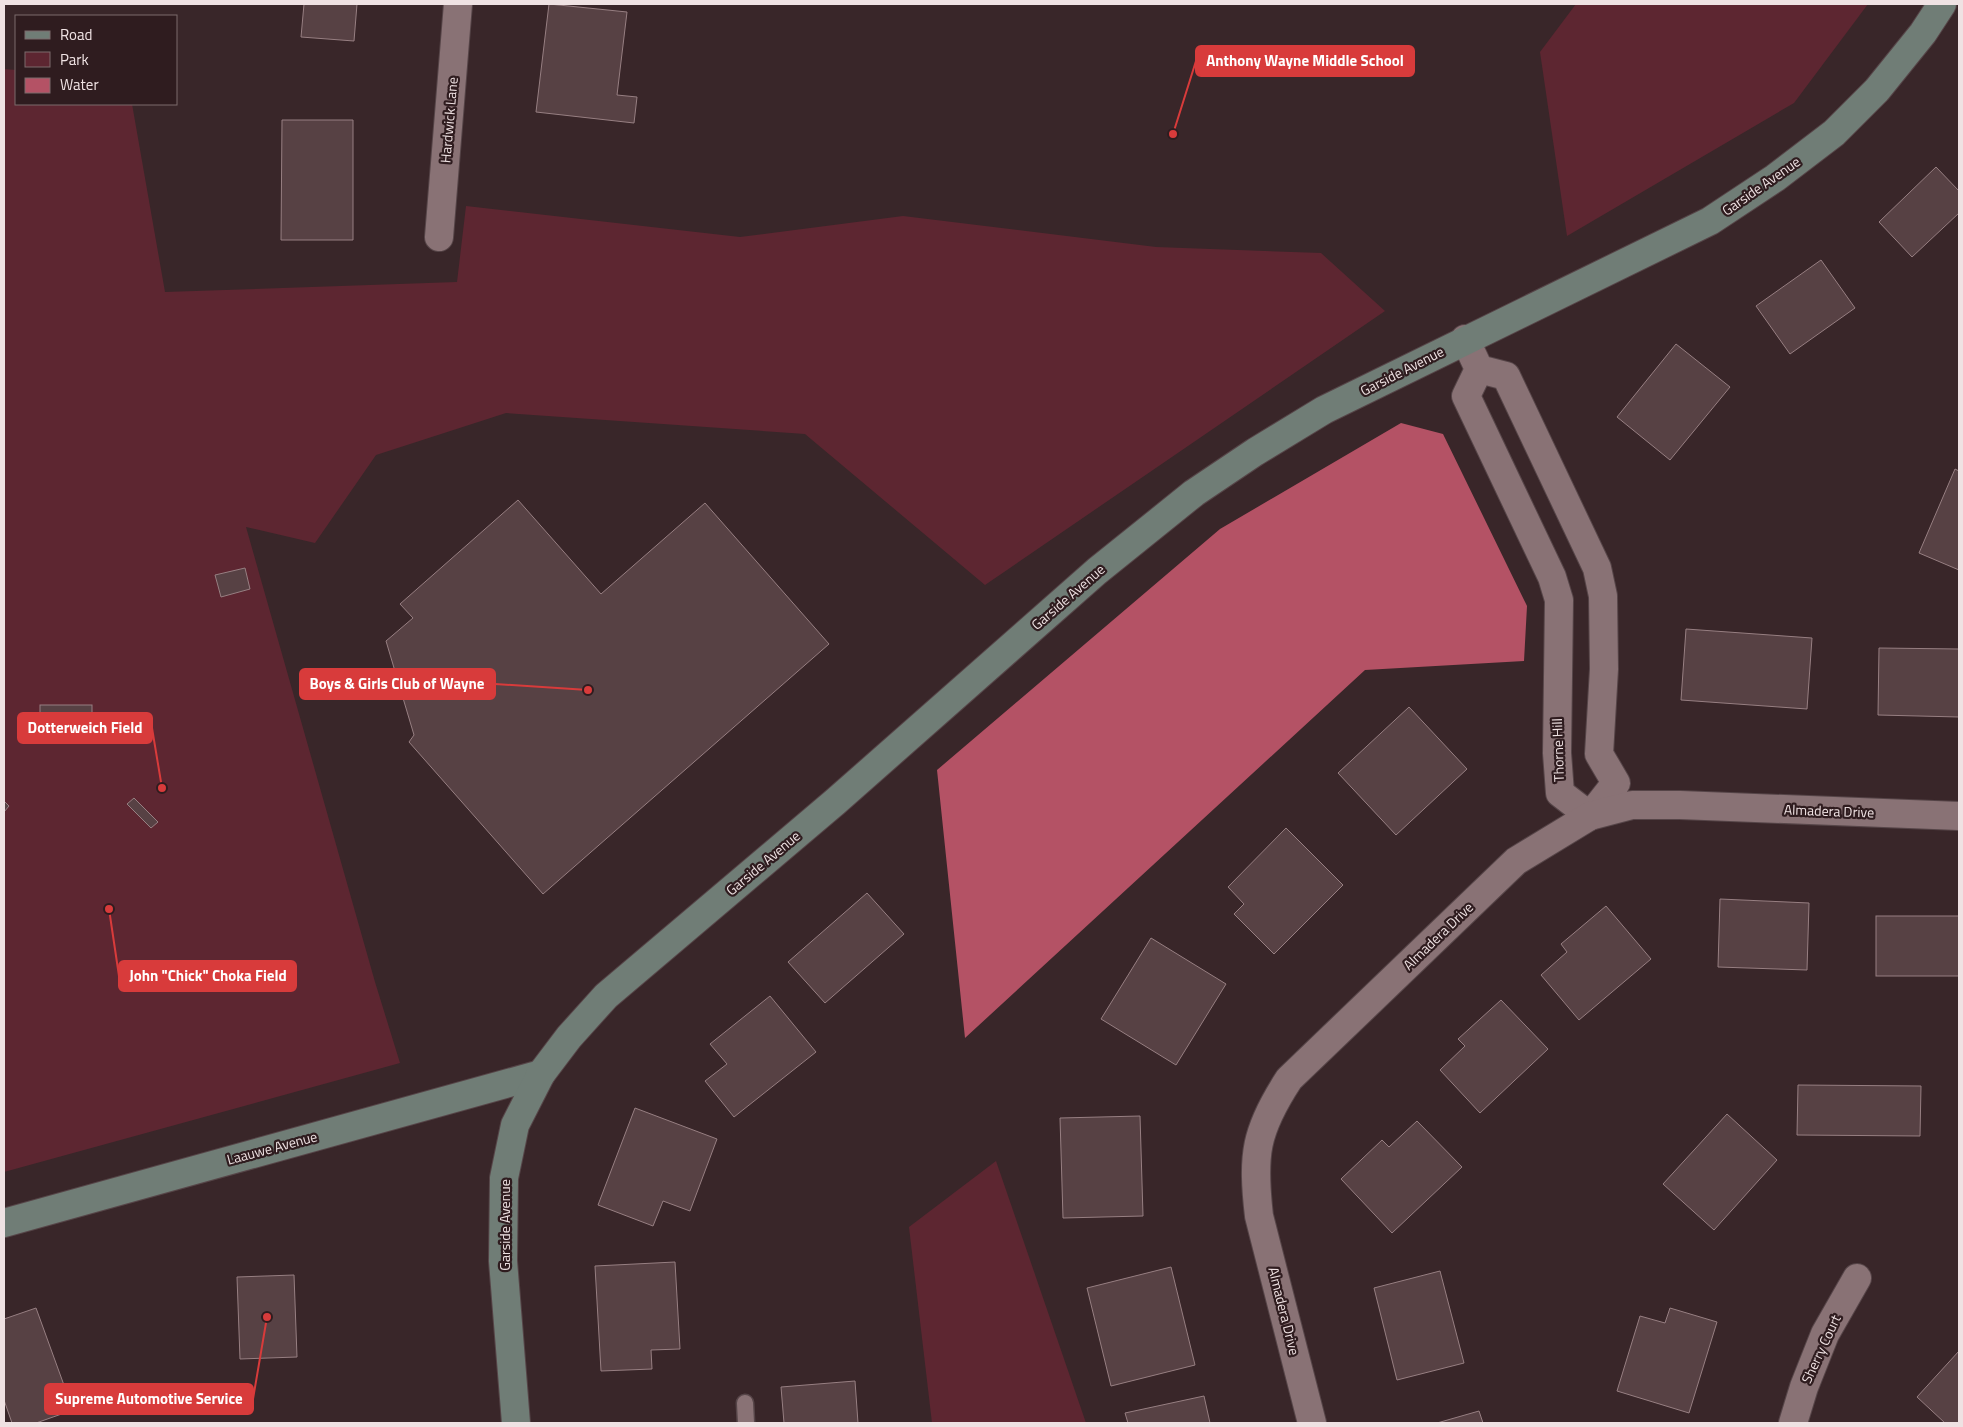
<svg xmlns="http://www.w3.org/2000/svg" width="1963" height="1427" font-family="'Titillium Web',sans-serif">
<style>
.green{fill:#5d2631}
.water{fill:#b45265}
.building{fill:#574144;stroke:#977f82}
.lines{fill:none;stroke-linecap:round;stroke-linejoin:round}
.lane-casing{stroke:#564548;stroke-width:19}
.street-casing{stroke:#564548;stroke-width:30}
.secondary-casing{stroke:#564548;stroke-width:30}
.lane{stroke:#897275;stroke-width:16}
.street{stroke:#897275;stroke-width:28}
.secondary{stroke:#707d76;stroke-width:28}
.labels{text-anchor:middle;stroke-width:4.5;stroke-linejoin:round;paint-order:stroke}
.street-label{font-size:14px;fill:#efe2e3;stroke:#2f1c1f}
.leader{fill:none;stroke:#d83b3b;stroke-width:2}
.callout-dot{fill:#d83b3b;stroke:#2f1c1f;stroke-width:2}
.callout{fill:#d83b3b;stroke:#d83b3b;stroke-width:2}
.callout-label{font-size:15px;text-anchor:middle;font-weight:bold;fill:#fff}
</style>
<rect width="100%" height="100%" fill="#392629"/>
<g class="green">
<path d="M1576,4h292l-74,99 -227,133 -27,-184z"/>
<path d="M4,69l12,1v34h116l33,188 292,-10 9,-76 274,31 163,-21 253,31 165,6 64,58 -400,274 -180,-151 -299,-21 -130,42 -61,88 -69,-16 129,455 25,81 -396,109z"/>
<path d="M996,1161l90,262h-154l-23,-196z"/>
</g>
<path class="water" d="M1401,423l42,11 84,172 -3,55 -159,9 -400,368 -28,-268 283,-241z"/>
<g class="building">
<path d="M304,4h53l-3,37 -53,-4z"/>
<path d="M549,4l78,8 -10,83 20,2 -3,26 -98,-11z"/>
<path d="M282,120h71v120h-72z"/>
<path d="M1936,167l23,24v22l-47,44 -33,-35z"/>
<path d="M1821,260l34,48 -65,46 -34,-48z"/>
<path d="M1676,344l54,43 -60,73 -53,-43z"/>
<path d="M1955,469l4,2v99l-40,-17z"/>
<path d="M518,500l83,94 104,-91 124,141 -286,250 -134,-152 5,-7 -28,-94 27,-23 -13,-14z"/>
<path d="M245,568l5,21 -29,8 -6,-22z"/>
<path d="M1686,629l126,9 -5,71 -126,-9z"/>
<path d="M1879,648l80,1v68l-81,-2z"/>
<rect x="40" y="705" width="52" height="32"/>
<path d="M1409,707l58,62 -71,66 -58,-62z"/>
<path d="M134,798l24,24 -7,6 -24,-24z"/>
<path d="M4,801l5,5 -5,6z"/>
<path d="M1286,828l57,57 -69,69 -40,-40 10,-10 -16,-17z"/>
<path d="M867,893l37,41 -79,69 -37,-41z"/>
<path d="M1720,899l89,4 -2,67 -89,-3z"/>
<path d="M1606,906l45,53 -72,61 -38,-45 26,-23 -6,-8z"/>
<rect x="1876" y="916" width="83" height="60"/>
<path d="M1151,938l75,46 -50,81 -75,-46z"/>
<path d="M770,996l46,56 -82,65 -29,-36 22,-17 -17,-20z"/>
<path d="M1501,1000l47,49 -68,64 -40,-43 25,-24 -7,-7z"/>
<path d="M1798,1085l123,1 -1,50 -123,-1z"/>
<path d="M635,1108l82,31 -27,72 -27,-10 -10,25 -55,-21z"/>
<path d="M1727,1114l50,46 -63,70 -51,-46z"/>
<path d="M1140,1116l3,100 -80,2 -3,-100z"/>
<path d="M1417,1121l45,46 -70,66 -51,-54 41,-39 7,7z"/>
<path d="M675,1262l5,87 -29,1 1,19 -51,2 -6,-105z"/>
<path d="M1171,1267l24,98 -84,21 -24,-98z"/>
<path d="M1440,1271l24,92 -67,17 -23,-92z"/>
<path d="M294,1275l3,82 -57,2 -3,-82z"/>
<path d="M36,1308l37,102 -37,13h-24l-8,-23v-81z"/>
<path d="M1670,1308l47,14 -28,91 -72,-22 23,-75 25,7z"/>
<path d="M1959,1351v72h-14l-28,-26z"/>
<path d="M855,1381l3,42h-74l-3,-36z"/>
<path d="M1204,1396l6,27h-82l-3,-10z"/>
<path d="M1479,1411l4,12h-46z"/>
</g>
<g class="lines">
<defs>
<path id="lane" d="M745,1403l1,20"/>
<g id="street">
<path d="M439,237l19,-233"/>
<path d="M1465,339l14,30 27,7 91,192 6,28 1,73 -5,85 17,29 -26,33 -30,-23 -3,-40 2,-153 -7,-23 -86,-181 13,-27"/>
<path d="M1312,1423l-53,-207c-7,-61 -4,-85 30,-137l227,-218 74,-45 42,-11h48l279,11"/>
<path d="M1793,1423l11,-36 21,-53 32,-56"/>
</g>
<g id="secondary">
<path d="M4,1223l537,-149"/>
<path d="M516,1423l-13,-162 1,-83 11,-53 26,-51 28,-37 37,-41 229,-194 262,-231 97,-78 61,-41 69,-42 386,-189 65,-43 59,-45 43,-43 46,-57 19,-29"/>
</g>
</defs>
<use href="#lane" class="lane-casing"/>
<use href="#street" class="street-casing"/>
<use href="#secondary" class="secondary-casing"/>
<use href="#lane" class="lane"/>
<use href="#street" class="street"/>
<use href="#secondary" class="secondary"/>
</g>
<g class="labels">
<g class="street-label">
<text transform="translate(449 120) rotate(-85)" y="5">Hardwick Lane</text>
<text transform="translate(1761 186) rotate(-35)" y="5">Garside Avenue</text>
<text transform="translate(1402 371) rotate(-27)" y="5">Garside Avenue</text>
<text transform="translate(1068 597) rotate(-41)" y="5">Garside Avenue</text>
<text transform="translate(1558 750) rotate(-92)" y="5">Thorne Hill</text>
<text transform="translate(1829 811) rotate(2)" y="5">Almadera Drive</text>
<text transform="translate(763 863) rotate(-40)" y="5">Garside Avenue</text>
<text transform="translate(1438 936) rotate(-44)" y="5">Almadera Drive</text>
<text transform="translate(272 1148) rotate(-15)" y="5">Laauwe Avenue</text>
<text transform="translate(505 1225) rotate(-90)" y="5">Garside Avenue</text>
<text transform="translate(1284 1311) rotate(76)" y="5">Almadera Drive</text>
<text transform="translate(1821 1349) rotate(-65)" y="5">Sherry Court</text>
</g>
</g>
<path class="leader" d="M1173 134L1196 61M588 690L495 684M162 788L152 728M109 909L119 976M267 1317L253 1399"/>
<g class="callout-dot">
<circle cx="1173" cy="134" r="5"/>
<circle cx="588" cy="690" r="5"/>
<circle cx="162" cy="788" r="5"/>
<circle cx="109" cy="909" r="5"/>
<circle cx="267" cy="1317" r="5"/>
</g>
<g class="callout">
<rect x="1196" y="46" width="218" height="30" rx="5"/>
<rect x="300" y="669" width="195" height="30" rx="5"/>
<rect x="18" y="713" width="134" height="30" rx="5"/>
<rect x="119" y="961" width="177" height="30" rx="5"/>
<rect x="45" y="1384" width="208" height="30" rx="5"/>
</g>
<g class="callout-label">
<text x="1305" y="66">Anthony Wayne Middle School</text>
<text x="397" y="689">Boys &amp; Girls Club of Wayne</text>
<text x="85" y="733">Dotterweich Field</text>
<text x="208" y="981">John "Chick" Choka Field</text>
<text x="149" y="1404">Supreme Automotive Service</text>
</g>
<rect width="1963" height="1427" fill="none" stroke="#efe2e3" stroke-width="10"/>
<rect x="15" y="15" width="162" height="90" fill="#2f1c1f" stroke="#7c6b6d"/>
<rect x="25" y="31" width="25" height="8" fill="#707d76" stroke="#7c6b6d"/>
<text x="60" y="40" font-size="15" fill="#efe2e3">Road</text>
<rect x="25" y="52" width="25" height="15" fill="#5d2631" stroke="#7c6b6d"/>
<text x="60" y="65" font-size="15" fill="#efe2e3">Park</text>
<rect x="25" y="78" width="25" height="15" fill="#b45265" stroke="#7c6b6d"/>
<text x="60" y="90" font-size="15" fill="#efe2e3">Water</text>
</svg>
